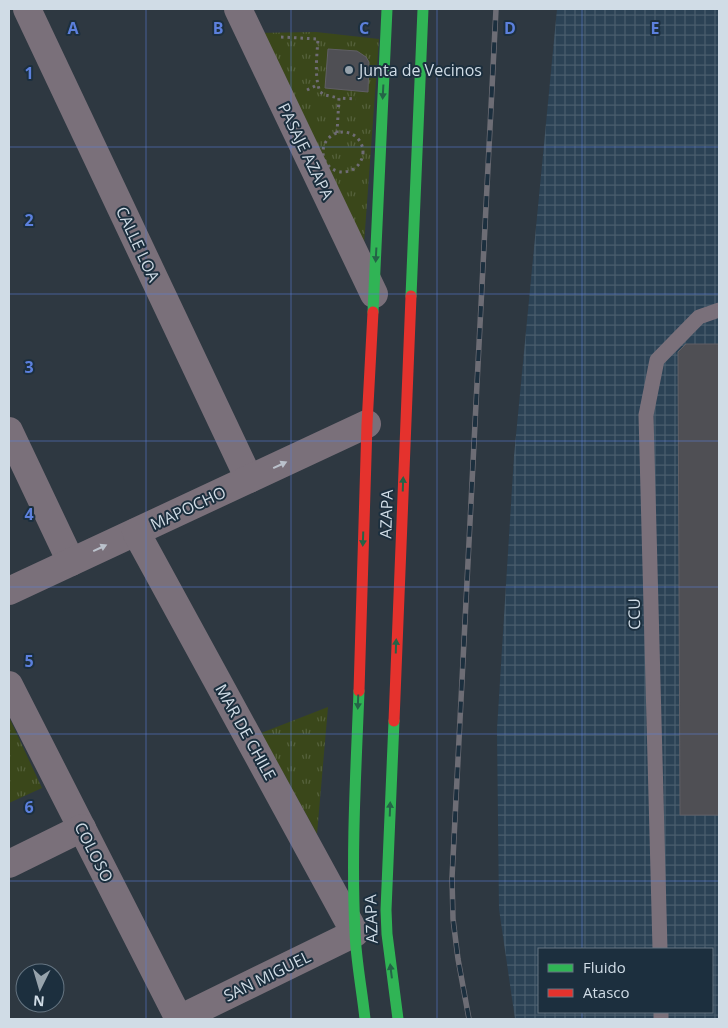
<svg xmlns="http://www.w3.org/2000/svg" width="728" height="1028" font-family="'Open Sans',sans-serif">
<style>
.industrial{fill:url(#industrial-grid);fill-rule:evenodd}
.grass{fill:url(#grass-tufts)}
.building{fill:#4f4f54;stroke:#605f65}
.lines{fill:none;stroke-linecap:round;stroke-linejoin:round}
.path{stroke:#6f6c75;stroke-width:3;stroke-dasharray:2.5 4;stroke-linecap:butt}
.lane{stroke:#7a707a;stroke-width:15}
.street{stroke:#7a707a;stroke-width:28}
.fast{stroke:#30b455;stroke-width:11}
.jam{stroke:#e5322d;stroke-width:11}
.rail-casing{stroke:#6d6d75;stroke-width:5.5}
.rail{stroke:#1c2f3e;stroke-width:4;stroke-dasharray:11;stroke-linecap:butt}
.oneway{fill:#246447}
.oneway2{fill:#bac1cb}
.grid{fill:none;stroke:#5c80dd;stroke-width:1;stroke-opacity:0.55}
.poi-dot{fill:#97a3ac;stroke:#1c2f3e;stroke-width:2}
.labels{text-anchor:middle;stroke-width:4;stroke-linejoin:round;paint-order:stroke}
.poi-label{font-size:16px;fill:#d0dce6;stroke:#1c2f3e;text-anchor:start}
.street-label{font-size:16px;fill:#d0dce6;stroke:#1c2f3e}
.grid-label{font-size:16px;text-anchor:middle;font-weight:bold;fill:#5c80dd;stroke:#1c2f3e;stroke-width:4;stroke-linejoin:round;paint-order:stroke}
</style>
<defs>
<pattern id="industrial-grid" width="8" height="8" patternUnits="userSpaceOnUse" patternTransform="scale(1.25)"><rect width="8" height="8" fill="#2b4255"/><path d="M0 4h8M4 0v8" fill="none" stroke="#495d6d"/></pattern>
<pattern id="grass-tufts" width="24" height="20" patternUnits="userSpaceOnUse" patternTransform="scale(1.25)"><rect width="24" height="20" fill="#3a471a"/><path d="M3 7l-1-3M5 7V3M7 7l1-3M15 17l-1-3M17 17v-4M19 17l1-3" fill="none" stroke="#55613b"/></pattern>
</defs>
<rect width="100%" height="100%" fill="#2e3841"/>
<path class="industrial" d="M557,9h162v1010h-204l-16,-110 -2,-180 17,-273zM539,949h173v63h-173z"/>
<g class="grass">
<path d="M316,32l63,7 -15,205 -112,-211z"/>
<path d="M328,707l-11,127 -56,-101z"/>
<path d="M9,717l33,71 -33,15z"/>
</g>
<g class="building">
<path d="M328,49l29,2 9,6 3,5 -1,30 -43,-4z"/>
<path d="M686,344h33v471h-39l-2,-463z"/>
</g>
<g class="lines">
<g class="path">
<path d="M281,37l37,2c-1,17 -4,36 2,53l5,3 14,3"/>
<path d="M307,90l10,-5"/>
<circle cx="343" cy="152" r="20"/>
<path d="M337,133l2,-35 17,1"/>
</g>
<g class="lane">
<path d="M660,949l-14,-534 11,-55 42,-43 20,-7"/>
<path d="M661,1012v7"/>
</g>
<g class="street">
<path d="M27,9l222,470"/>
<path d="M238,9l136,285"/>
<path d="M9,431l62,131"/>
<path d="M9,591l358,-167"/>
<path d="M9,685l170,334 176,-86 -219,-401"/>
<path d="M9,864l73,-36"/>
</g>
<g class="fast">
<path d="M411,296l12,-287"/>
<path d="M373,312l14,-303"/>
<path d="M359,691c-3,80 -8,161 -4,241 1,29 7,58 10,87"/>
<path d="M394,721l-8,189 1,24 11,85"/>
</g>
<g class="jam">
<path d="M359,691l8,-267 6,-112"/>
<path d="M394,721l17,-425"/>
</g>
<defs>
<path id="rail" d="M469,1019l-11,-60 -5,-40 -1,-41 44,-869"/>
</defs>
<use href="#rail" class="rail-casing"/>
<use href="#rail" class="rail"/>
</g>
<defs><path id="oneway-solid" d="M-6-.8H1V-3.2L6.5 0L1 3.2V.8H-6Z" transform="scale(1.25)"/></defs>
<g class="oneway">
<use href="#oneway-solid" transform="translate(383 92) rotate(93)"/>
<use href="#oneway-solid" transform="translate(376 255) rotate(93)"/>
<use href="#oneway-solid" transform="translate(403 484) rotate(-88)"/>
<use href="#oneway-solid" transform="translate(363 539) rotate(92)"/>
<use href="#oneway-solid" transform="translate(396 646) rotate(-88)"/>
<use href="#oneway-solid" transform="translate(358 702) rotate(92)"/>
<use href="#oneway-solid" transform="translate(390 809) rotate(-88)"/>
<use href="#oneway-solid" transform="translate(391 971) rotate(-97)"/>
</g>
<g class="oneway2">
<use href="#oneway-solid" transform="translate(280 465) rotate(-25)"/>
<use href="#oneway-solid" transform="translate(100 548) rotate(-25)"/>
</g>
<path class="grid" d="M146,9v1010M291,9v1010M437,9v1010M582,9v940M9,147h710M9,294h710M9,441h710M9,587h710M9,734h710M9,881h710M582,1012v7"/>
<circle class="poi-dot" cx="349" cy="70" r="5"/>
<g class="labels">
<g class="poi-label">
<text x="359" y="76">Junta de Vecinos</text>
</g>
<g class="street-label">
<text transform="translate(306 151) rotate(64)" y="6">PASAJE AZAPA</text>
<text transform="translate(138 244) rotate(65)" y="6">CALLE LOA</text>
<text transform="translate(188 508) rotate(-25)" y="6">MAPOCHO</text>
<text transform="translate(386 514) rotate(-88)" y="6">AZAPA</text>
<text transform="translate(634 614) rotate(-91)" y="6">CCU</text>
<text transform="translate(246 732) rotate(61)" y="6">MAR DE CHILE</text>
<text transform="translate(94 852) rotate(63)" y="6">COLOSO</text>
<text transform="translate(371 919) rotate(-92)" y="6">AZAPA</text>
<text transform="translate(267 976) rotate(-26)" y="6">SAN MIGUEL</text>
</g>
</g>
<g class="grid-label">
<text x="73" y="34">A</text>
<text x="218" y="34">B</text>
<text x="364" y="34">C</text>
<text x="510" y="34">D</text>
<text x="655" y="34">E</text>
<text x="29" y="79">1</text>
<text x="29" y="226">2</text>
<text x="29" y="373">3</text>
<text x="29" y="520">4</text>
<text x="29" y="667">5</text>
<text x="29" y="813">6</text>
</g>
<rect width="728" height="1028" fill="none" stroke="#d0dce6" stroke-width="20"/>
<rect x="538" y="948" width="175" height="65" fill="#1c2f3e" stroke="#647481"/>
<rect x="548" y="964" width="25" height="8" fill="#30b455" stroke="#647481"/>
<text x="583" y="973" font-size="15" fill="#d0dce6">Fluido</text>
<rect x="548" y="989" width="25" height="8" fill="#e5322d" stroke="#647481"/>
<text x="583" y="998" font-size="15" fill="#d0dce6">Atasco</text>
<g transform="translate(40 988) rotate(185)"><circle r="24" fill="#1c2f3e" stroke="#647481"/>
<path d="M0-4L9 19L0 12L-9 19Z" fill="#97a3ac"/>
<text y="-8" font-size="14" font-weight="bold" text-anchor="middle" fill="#d0dce6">N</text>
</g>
</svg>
